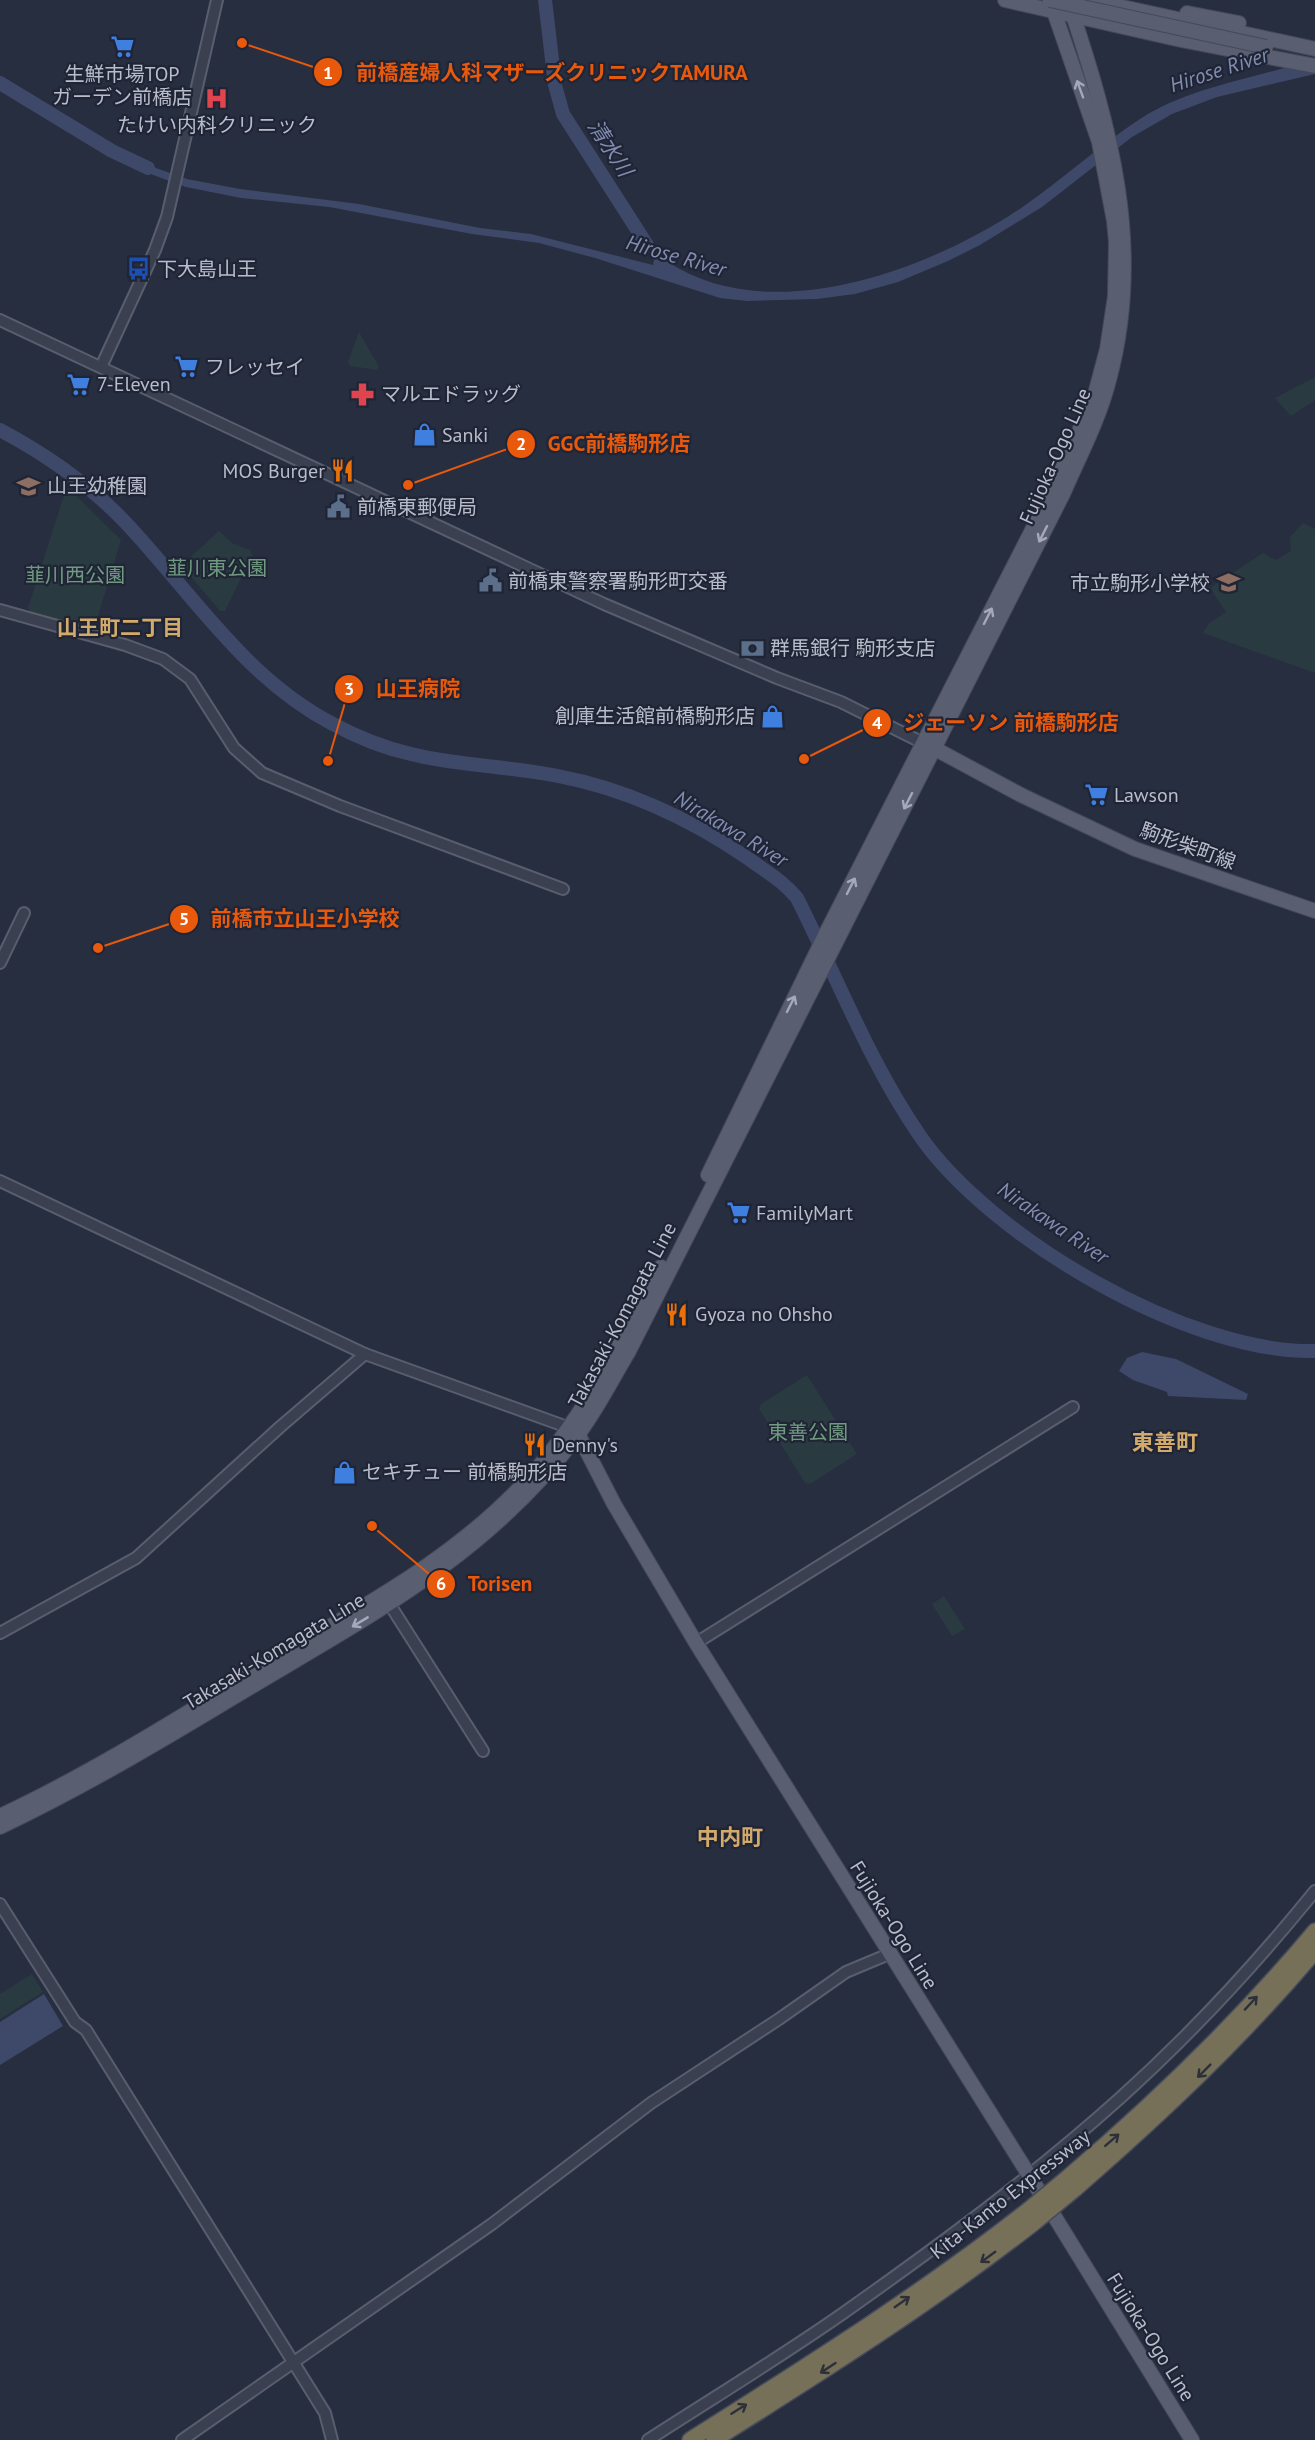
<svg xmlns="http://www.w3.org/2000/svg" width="1315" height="2440" font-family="'PT Sans','Noto Sans JP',sans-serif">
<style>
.green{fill:#293a41}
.water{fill:#3e4868}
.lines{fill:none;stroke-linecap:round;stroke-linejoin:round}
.river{stroke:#3e4868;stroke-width:14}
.minor-casing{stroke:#595e6e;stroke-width:14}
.major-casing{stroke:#45495a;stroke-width:16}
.highway-casing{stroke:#464b5b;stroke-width:18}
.minor{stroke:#3b4050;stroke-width:10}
.major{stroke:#595f70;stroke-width:14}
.highway{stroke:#767059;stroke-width:15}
.major-bridge-casing{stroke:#45495a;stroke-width:16;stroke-linecap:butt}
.highway-bridge-casing{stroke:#464b5b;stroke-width:18;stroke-linecap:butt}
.major-bridge{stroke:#595f70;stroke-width:14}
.highway-bridge{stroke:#767059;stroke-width:15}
.oneway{stroke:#a5a9b9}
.oneway2{stroke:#2d303b}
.labels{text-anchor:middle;stroke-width:4.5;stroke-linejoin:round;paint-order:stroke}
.poi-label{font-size:20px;fill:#b8bccb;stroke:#202536;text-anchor:start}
.street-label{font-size:20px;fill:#b8bccb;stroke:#202536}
.park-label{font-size:20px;fill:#709b81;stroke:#202536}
.water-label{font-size:21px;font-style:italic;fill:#818db1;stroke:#202536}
.neighbourhood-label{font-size:21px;font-weight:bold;fill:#d2aa6c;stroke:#202536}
.quarter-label{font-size:22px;font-weight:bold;fill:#d2aa6c;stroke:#202536}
.leader{fill:none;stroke:#e8590c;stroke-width:2}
.callout-dot{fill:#e8590c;stroke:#202536;stroke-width:2}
.mark-label{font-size:18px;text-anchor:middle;font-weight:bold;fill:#fff}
.callout-label{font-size:21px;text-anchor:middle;font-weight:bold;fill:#e8590c;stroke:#202536;stroke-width:4.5;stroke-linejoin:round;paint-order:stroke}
</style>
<rect width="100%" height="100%" fill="#272e40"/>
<g class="green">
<path d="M359,332l20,35 -2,3 -27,-4 -2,-4z"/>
<path d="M1315,377v23l-24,16 -16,-18z"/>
<path d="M70,490l51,50 -26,86 -5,3 -59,-17 -3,-4 37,-116z"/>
<path d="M1303,523l12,6v144l-112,-40 6,-10 17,-11 -16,-24 53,-35 13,7 15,-9 -1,-14z"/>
<path d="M219,531l13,12 18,7 2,5 -27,56h-5l-36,-43v-5z"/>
<path d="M807,1375l50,79 -47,30 -5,-1 -46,-74 2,-5z"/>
<path d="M944,1596l21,33 -13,7 -20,-32z"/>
<path d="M32,1974l11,18 -43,27v-25z"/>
</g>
<g class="water">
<path d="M1315,58v16l-98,23 -45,17 -40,23 -90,70 -62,38 -32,16 -50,21 -43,12 -38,5 -70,2 -27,-3 -125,-40 -56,-15 -67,-9 -143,-27 -88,-9 -55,-11 -52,-19 -4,-5 6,-2 51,18 53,10 119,15 121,24 51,6 122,31 1,-5 -15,-21 -2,-10c12,10 18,25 31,33 103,68 264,7 356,-56 40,-28 76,-61 116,-87 53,-34 118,-40 175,-61z"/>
<path d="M1142,1352l34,7 72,35 -2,6 -78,-4 -1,-4 -34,-12 -14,-9 8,-13z"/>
<path d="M44,1994l19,32 -63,39v-43z"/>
</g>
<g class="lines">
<g class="river">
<path d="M545,0l10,85 8,29 84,131"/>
<path d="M0,83l112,68 36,17"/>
<path d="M0,430c47,25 90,55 126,93 65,69 118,154 205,200 24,13 53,25 80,31 48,12 98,12 147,22 68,13 134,44 191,83 19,14 33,21 48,39 40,79 72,164 123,238 71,102 269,218 395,215"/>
</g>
<defs>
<g id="minor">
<path d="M0,320l604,284 173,74 64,24 82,41"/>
<path d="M101,367l54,-117 12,-33 50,-217"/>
<path d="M0,610l125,35 38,14 27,20 44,69 28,25 78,33 223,83"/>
<path d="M0,963l24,-50"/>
<path d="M0,1181l365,173 205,74"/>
<path d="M385,1597l98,154"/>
<path d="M0,1633l136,-75 144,-131 85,-73"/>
<path d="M696,1643l377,-236"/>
<path d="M0,1904l75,118 11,8 239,383 7,27"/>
<path d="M182,2440l310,-216 159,-121 128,-84 67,-47 43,-18"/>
<path d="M648,2440c65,-42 131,-82 194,-126 95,-67 190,-137 277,-215 70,-63 136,-134 196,-208"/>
</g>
<g id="major">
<path d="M1005,0l176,40 134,26"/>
<path d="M1090,0l225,49"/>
<path d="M1187,13l52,10"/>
<path d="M928,745l93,50 114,54 180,62"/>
<path d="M708,1175l116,-238 226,-442 44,-97 13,-49 8,-53 1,-54 -2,-21 -15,-79 -49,-142"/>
<path d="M574,1431l4,3 36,70 82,139 333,532 163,265"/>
<path d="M0,1816c98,-46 188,-104 280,-160 87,-52 176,-99 246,-175 58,-63 95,-139 135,-214"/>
<path d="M0,1827c86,-41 168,-90 249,-139 124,-74 239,-134 328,-252 20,-26 35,-57 52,-85l434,-857c16,-37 36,-74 46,-114 36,-133 1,-254 -41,-380"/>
</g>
<g id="highway">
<path d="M1067,2178c89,-76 173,-157 248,-247"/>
<path d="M1075,2189c85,-74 167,-151 240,-238"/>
<path d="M690,2440c115,-73 230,-145 337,-229"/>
<path d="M714,2440c110,-69 219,-138 321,-218"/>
</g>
</defs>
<use href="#minor" class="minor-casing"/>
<use href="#major" class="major-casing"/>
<use href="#highway" class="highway-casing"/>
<use href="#minor" class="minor"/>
<use href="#major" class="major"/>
<use href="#highway" class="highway"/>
<defs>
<path id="major-bridge" d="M1050,0l216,47"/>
<g id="highway-bridge">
<path d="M1027,2211l40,-33"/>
<path d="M1035,2222l40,-33"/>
</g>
</defs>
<use href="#major-bridge" class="major-bridge-casing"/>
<use href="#highway-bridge" class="highway-bridge-casing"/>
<use href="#major-bridge" class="major-bridge"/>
<use href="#highway-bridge" class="highway-bridge"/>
</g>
<defs><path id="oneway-shaft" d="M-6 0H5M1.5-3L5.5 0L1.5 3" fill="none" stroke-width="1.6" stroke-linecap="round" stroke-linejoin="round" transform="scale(1.5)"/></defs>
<g class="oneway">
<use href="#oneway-shaft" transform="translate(1080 89) rotate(-110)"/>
<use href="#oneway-shaft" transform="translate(1043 534) rotate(117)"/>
<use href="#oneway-shaft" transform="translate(988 616) rotate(-63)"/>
<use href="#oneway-shaft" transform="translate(908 801) rotate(117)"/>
<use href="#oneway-shaft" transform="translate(851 886) rotate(-63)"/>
<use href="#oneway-shaft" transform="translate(791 1004) rotate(-63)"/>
<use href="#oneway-shaft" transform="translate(360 1622) rotate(149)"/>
</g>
<g class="oneway2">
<use href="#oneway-shaft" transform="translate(1251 2003) rotate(-47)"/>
<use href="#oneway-shaft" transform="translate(1204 2071) rotate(135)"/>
<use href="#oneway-shaft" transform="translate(1112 2140) rotate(-41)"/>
<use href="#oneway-shaft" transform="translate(988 2257) rotate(144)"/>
<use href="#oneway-shaft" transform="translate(902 2302) rotate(-35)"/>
<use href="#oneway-shaft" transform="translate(828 2368) rotate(147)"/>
<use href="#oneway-shaft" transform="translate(739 2409) rotate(-32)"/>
</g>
<defs>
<symbol id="supermarket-bare" viewBox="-9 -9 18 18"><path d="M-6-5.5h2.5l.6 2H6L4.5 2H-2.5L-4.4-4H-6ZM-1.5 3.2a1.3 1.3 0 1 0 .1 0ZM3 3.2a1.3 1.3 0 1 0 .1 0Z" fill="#3f7fe0" stroke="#202536" stroke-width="2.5" paint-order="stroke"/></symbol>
<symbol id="hospital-bare" viewBox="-9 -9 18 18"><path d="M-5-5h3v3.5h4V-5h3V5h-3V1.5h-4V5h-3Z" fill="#e0444e" stroke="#202536" stroke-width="2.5" paint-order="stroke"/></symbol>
<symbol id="bus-bare" viewBox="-9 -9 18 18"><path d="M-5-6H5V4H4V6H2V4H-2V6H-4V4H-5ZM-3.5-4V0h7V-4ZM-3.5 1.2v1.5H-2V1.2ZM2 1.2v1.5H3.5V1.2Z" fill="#1a4fb4" stroke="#202536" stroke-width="2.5" paint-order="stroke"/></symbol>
<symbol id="pharmacy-bare" viewBox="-9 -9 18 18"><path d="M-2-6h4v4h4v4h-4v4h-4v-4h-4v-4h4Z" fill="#e0444e" stroke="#202536" stroke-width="2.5" paint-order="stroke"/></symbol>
<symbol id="shop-bare" viewBox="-9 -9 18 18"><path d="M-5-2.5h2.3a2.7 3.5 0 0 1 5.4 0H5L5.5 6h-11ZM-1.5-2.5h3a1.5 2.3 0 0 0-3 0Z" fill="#3f7fe0" stroke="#202536" stroke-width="2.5" paint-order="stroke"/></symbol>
<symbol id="restaurant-bare" viewBox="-9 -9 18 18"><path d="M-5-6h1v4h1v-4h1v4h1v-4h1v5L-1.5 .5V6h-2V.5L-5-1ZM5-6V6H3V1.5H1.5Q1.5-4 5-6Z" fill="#e8710a" stroke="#202536" stroke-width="2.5" paint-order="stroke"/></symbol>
<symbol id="school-bare" viewBox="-9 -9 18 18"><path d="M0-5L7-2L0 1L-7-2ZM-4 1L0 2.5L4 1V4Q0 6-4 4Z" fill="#8d6e63" stroke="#202536" stroke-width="2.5" paint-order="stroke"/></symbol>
<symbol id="civic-bare" viewBox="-9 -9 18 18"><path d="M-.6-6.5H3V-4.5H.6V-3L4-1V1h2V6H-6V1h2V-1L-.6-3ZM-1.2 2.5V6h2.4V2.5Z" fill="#5c6f8a" stroke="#202536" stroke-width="2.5" paint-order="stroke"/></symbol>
<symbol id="bank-bare" viewBox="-9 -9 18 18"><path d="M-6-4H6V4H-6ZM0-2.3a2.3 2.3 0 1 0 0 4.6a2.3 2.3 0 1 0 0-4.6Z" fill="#5c6f8a" stroke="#202536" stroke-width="2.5" paint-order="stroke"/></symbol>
</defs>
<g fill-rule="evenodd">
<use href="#supermarket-bare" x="106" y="30" width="33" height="33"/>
<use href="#hospital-bare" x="200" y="82" width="33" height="33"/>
<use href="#bus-bare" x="122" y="252" width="33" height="33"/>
<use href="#supermarket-bare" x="170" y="350" width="33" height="33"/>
<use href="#supermarket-bare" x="62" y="368" width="33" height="33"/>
<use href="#pharmacy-bare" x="346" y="378" width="33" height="33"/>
<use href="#shop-bare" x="408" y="418" width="33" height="33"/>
<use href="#restaurant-bare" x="326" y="454" width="33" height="33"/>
<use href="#school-bare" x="12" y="470" width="33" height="33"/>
<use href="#civic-bare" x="322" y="490" width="33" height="33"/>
<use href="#civic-bare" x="474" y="564" width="33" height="33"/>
<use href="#school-bare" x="1212" y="566" width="33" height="33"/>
<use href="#bank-bare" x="736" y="632" width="33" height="33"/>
<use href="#shop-bare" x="756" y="700" width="33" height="33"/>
<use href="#supermarket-bare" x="1080" y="778" width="33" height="33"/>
<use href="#supermarket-bare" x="722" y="1196" width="33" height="33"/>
<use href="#restaurant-bare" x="660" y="1298" width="33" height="33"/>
<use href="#restaurant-bare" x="518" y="1428" width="33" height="33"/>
<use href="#shop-bare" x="328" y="1456" width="33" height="33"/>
</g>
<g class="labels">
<g class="poi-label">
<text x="122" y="81" text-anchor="middle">生鮮市場TOP<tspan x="122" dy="23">ガーデン前橋店</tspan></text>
<text x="217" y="132" text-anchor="middle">たけい内科クリニック</text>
<text x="157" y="276">下大島山王</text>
<text x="205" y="374">フレッセイ</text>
<text x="97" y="391">7-Eleven</text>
<text x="381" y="401">マルエドラッグ</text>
<text x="442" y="442">Sanki</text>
<text x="325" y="478" text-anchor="end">MOS Burger</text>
<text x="47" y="493">山王幼稚園</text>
<text x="357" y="514">前橋東郵便局</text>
<text x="508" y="588">前橋東警察署駒形町交番</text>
<text x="1210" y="590" text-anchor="end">市立駒形小学校</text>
<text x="770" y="655">群馬銀行 駒形支店</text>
<text x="755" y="723" text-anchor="end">創庫生活館前橋駒形店</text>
<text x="1114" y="802">Lawson</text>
<text x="756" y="1220">FamilyMart</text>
<text x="695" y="1321">Gyoza no Ohsho</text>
<text x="552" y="1452">Denny's</text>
<text x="362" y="1479">セキチュー 前橋駒形店</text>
</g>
<g class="street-label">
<text transform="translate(1055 456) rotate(-66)" y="7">Fujioka-Ogo Line</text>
<text transform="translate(1188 846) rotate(20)" y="7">駒形柴町線</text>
<text transform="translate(622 1315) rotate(-62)" y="7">Takasaki-Komagata Line</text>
<text transform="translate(274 1651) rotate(-31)" y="7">Takasaki-Komagata Line</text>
<text transform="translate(894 1925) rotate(58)" y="7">Fujioka-Ogo Line</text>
<text transform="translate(1010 2194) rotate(-38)" y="7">Kita-Kanto Expressway</text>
<text transform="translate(1151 2337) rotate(58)" y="7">Fujioka-Ogo Line</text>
</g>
<g class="park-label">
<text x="217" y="575">韮川東公園</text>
<text x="75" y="582">韮川西公園</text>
<text x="808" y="1439">東善公園</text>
</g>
<g class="water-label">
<text transform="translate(1219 70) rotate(-18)" y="7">Hirose River</text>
<text transform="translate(610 148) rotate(57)" y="7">清水川</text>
<text transform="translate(676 256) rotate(16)" y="7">Hirose River</text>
<text transform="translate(731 829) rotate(31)" y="7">Nirakawa River</text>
<text transform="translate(1053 1223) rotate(34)" y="7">Nirakawa River</text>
</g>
<g class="neighbourhood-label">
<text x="120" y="635">山王町二丁目</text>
</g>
<g class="quarter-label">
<text x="1165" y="1450">東善町</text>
<text x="730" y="1845">中内町</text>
</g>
</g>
<path class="leader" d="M242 43L328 72M408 485L521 444M328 761L349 689M804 759L877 723M98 948L184 919M372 1526L441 1584"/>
<g class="callout-dot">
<circle cx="242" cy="43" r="6"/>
<circle cx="408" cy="485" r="6"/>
<circle cx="328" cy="761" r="6"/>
<circle cx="804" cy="759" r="6"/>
<circle cx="98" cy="948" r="6"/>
<circle cx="372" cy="1526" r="6"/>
<circle cx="328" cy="72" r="15"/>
<circle cx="521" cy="444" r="15"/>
<circle cx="349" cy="689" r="15"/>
<circle cx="877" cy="723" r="15"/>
<circle cx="184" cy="919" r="15"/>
<circle cx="441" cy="1584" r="15"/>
</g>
<g class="mark-label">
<text x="328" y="79">1</text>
<text x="521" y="450">2</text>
<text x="349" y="695">3</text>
<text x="877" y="729">4</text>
<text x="184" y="925">5</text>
<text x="441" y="1590">6</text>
</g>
<g class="callout-label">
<text x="552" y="80">前橋産婦人科マザーズクリニックTAMURA</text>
<text x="619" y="451">GGC前橋駒形店</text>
<text x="418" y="696">山王病院</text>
<text x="1011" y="730">ジェーソン 前橋駒形店</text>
<text x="305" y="926">前橋市立山王小学校</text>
<text x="500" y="1591">Torisen</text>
</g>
</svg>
